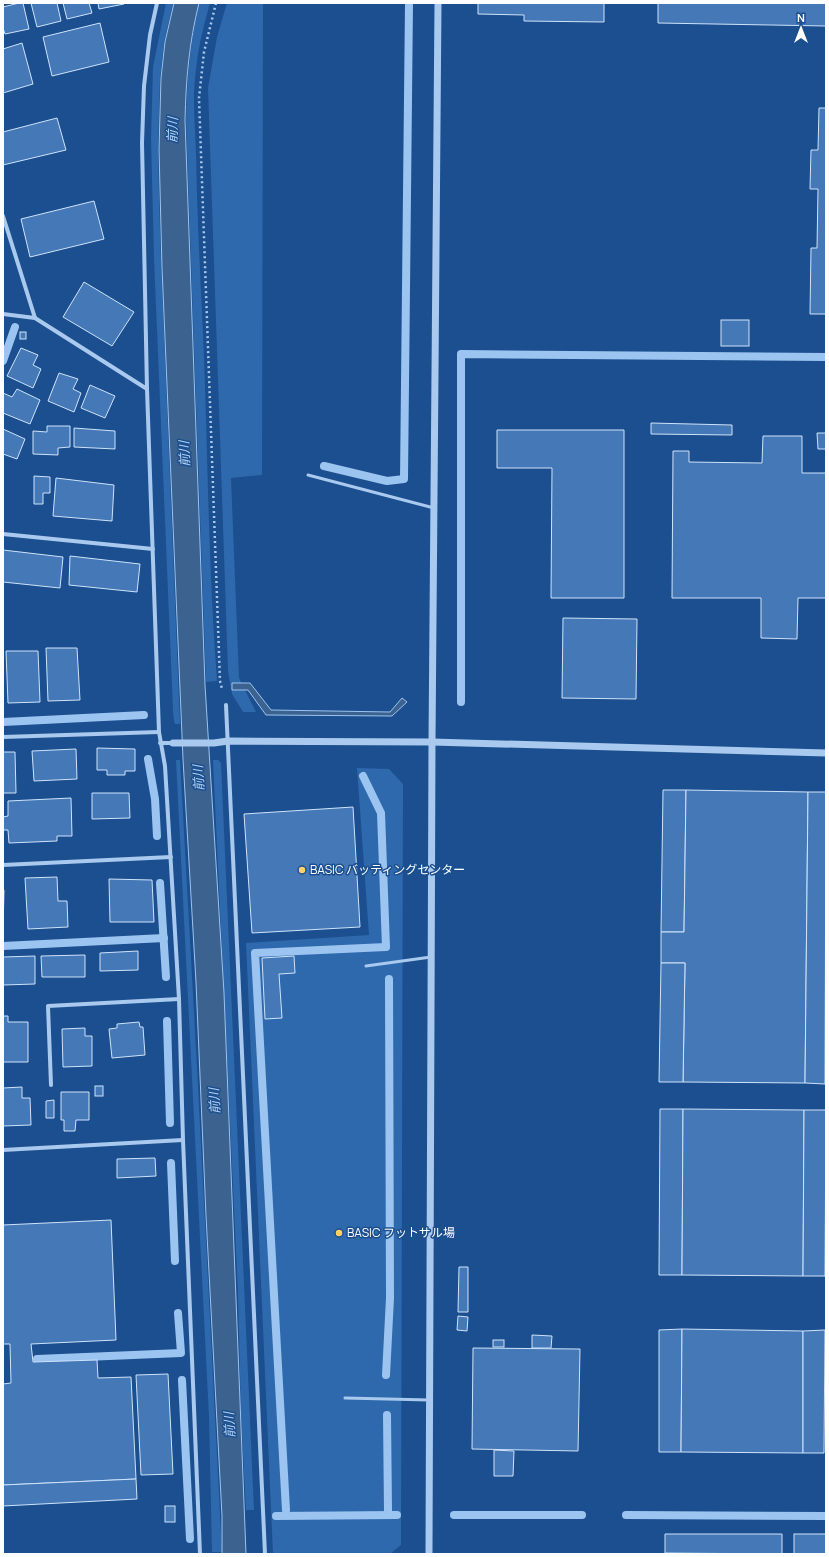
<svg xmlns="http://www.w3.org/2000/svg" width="829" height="1557" font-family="Manrope,'Noto Sans JP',sans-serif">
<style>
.green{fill:#2e69ad}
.water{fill:#3c6290;stroke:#9cc4f0}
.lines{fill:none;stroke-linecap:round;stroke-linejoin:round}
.stream{stroke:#9cc4f0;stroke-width:8}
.building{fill:#4478b7;stroke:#cfe3fa}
.path{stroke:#a9c9ee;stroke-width:2.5;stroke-dasharray:2 3;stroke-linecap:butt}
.service{stroke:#a9c9ee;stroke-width:3}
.minor{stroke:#a9c9ee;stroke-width:4}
.tertiary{stroke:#a9c9ee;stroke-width:7}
.poi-dot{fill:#ffd166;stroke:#1b4f8f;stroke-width:1.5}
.labels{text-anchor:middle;stroke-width:3;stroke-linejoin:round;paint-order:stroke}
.poi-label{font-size:12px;fill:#fff;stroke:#1b4f8f;text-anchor:start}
.water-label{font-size:13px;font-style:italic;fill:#b5d3f5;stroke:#1b4f8f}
</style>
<rect width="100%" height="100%" fill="#1b4f8f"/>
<g class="green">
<path d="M166,3h7l-9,40 -4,35 -2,72 2,84 20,490h-5l-1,-3 -1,-10 -19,-453 -3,-119 2,-72z"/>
<path d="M199,3h11c-6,22 -12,44 -14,67 -4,27 -1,55 0,82 1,60 4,121 7,181 5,116 5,232 14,348l-11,1 -20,-562c1,-40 4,-77 13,-117z"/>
<path d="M227,3h36l-1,472 -31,3 8,200 17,34h-13l-11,-18 -4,-23 -20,-583 9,-51z"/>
<path d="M176,760h4l17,307 25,485h-10l-3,-135z"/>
<path d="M213,760h5l3,3 33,747h-8l-5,-96 -3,-122z"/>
<path d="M357,768l32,1 14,15 -2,761 -11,9h-117l-27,-611 123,-8z"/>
</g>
<g class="water">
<path d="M174,3h25c-10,40 -13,76 -14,117l20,565 19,308 22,561h-24v-38l-16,-300 -10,-234 -13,-223 -21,-491 -3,-119 2,-71 4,-36z"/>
<path d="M232,683h18l21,27 119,2 12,-14 5,4 -15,14 -126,-1 -18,-25h-16z"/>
</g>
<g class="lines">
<g class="stream">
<path d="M3,361l12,-34"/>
<path d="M324,466l63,15 17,-2 5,-476"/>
<path d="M461,702v-348l365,3"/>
<path d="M3,722l141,-7"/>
<path d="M148,759l7,40 2,37"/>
<path d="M160,883l6,94"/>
<path d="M3,946l161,-8"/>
<path d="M167,1021l3,102"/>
<path d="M171,1163l4,98"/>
<path d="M37,1359l144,-6 -3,-40"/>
<path d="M386,1375l4,-77 -1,-319"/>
<path d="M182,1380l8,159"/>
<path d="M387,1415l1,96"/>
<path d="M286,1510l-31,-557 131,-6 -5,-134 -18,-37"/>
<path d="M454,1515h128"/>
<path d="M626,1515l200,1"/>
<path d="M276,1516l121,-1"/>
</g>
</g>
<g class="building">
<path d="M19,3h4l6,26 -24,5 -2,-6v-21z"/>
<path d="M31,3h26l4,18 -24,6z"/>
<path d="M63,3h26l3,10 -25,6z"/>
<path d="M98,3h26v1l-25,5z"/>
<path d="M478,3h126v19l-80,-1v-6l-46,-1z"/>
<path d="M658,3h168v23l-168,-3z"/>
<path d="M100,23l9,39 -57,14 -9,-39z"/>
<path d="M22,43l11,41 -30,9v-44z"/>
<path d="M819,108h7v206h-16l1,-66h6l1,-59h-8l1,-39h7z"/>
<path d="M57,118l9,32 -63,15v-33z"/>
<path d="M94,201l10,38 -74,18 -9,-38z"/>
<path d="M84,282l50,30 -22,34 -49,-29z"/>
<rect x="721" y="320" width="28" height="26"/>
<rect x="20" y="332" width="6" height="7"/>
<path d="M21,348l17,7 -5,10 8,4 -8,19 -26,-12z"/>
<path d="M59,373l19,6 -5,10 8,4 -7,19 -26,-11z"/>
<path d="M90,385l25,11 -10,22 -24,-10z"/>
<path d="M17,389l23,11 -10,24 -27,-11v-20l9,4z"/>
<path d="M651,423l81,2v10l-81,-1z"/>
<path d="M47,426h23v21l-12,1v7l-25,-1v-23l14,1z"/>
<path d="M74,428l41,3v18l-41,-2z"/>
<path d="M3,429l22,10 -8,20 -14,-5z"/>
<path d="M497,430h127v168h-73l1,-130h-55z"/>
<path d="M817,433h9v16h-8z"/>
<path d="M763,436h39v37h24v125h-28l-1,41 -36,-1v-40h-89l1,-147h16v11l73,1z"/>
<path d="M34,476l16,1v16h-7v11h-9z"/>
<path d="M56,478l58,7 -2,36 -59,-5z"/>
<path d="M3,550l60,7 -3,31 -57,-6z"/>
<path d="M70,556l70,8 -3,28 -68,-7z"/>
<path d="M563,618l74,1 -1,80 -74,-1z"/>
<path d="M46,648h31l3,52 -32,1z"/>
<path d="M6,651h32l2,51 -32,1z"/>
<path d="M97,748l38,1v22h-10v4h-18v-5h-10z"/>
<path d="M76,749l1,30 -43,2 -2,-30z"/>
<path d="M3,752h12l1,41h-13z"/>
<path d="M663,790h23l-2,142h-23z"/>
<path d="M686,790l122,2 -3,291 -122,-1 2,-119h-24v-31h23z"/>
<path d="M808,792h18l-1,292 -20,-1z"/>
<path d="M92,793h37l1,25 -38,1z"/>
<path d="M71,798l1,38h-15v5l-48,2 -1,-13h-5v-13l5,-1v-15z"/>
<path d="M353,807l7,120 -108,6 -8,-119z"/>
<path d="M57,877l1,24h9l1,26 -40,2 -3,-51z"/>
<path d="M109,879l43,1 2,42h-44z"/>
<path d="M3,890h1l-1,41z"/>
<path d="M138,951v19l-38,1v-18z"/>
<path d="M85,955v22h-43l-1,-21z"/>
<path d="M35,956v28l-32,1v-28z"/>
<path d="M294,956l1,17 -16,1 3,44 -17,1 -3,-61z"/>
<path d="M661,963h24l-2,119h-24z"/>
<path d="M3,1016h5v6h20v40h-25z"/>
<path d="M139,1022l1,5h3l2,28 -33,3 -3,-29 8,-1v-4z"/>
<path d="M85,1028v8h7v30l-29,1 -1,-38z"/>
<rect x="95" y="1086" width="8" height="10"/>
<path d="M22,1087v11h8l1,27 -28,1v-38z"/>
<path d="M61,1092h28v28h-13l-1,11h-11v-11h-3z"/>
<path d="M54,1100v18h-8v-17z"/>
<path d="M660,1109h23l-1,166h-23z"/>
<path d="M683,1109l121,1 -1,166 -121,-1z"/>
<path d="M804,1110h22l-1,166h-22z"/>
<path d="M155,1158l1,18 -39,2v-19z"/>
<path d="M111,1220l5,120 -85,4 2,18 64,-2 1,18 33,-1 5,102 -133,6v-101l8,-1 -1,-39h-7v-119z"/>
<path d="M459,1267h9v45h-10z"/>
<path d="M458,1316l10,1 -1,14 -10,-1z"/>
<path d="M682,1329l-1,123h-22v-122z"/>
<path d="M682,1329l121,2v122l-122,-1z"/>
<path d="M825,1330l-1,123h-21v-122z"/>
<path d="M532,1335l20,1 -1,12h-19z"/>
<rect x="493" y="1340" width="11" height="7"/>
<path d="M473,1348l107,1 -2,102 -106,-2z"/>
<path d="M168,1374l5,100 -32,1 -5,-100z"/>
<path d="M494,1450l20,1 -1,25h-19z"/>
<path d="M136,1479l1,20 -134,7v-21z"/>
<rect x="165" y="1506" width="10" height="16"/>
<path d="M665,1534h117v20l-117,-1z"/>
<rect x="794" y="1534" width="32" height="20"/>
</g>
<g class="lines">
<path class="path" d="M216,3l-12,49 -5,46 21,583 2,8"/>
<g class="service">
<path d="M308,475l126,33"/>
<path d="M366,966l65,-9"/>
<path d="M345,1398l84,2"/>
</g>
<g class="minor">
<path d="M157,3l-7,32 -6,51 -2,57 5,246 12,343 6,34 14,233 4,141 17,414"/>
<path d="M3,216l32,102"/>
<path d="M3,314l32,4 112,71"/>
<path d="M3,534l150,15"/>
<path d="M226,705l39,849"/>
<path d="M3,737l156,-5"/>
<path d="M160,743h13"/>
<path d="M3,865l168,-8"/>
<path d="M51,1085l-3,-79 131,-7"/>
<path d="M3,1150l180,-10"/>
</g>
<g class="tertiary">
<path d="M173,743h41l14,-2 204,1 394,11"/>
<path d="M429,1554l3,-812 6,-739"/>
</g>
</g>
<g class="poi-dot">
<circle cx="302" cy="870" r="4"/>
<circle cx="339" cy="1233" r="4"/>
</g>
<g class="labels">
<g class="poi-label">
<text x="310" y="874">BASIC バッティングセンター</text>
<text x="347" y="1237">BASIC フットサル場</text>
</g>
<g class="water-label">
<text transform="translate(172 130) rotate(-88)" y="5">前川</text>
<text transform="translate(184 454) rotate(-92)" y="5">前川</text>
<text transform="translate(198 778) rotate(-93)" y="5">前川</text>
<text transform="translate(214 1101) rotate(-93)" y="5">前川</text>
<text transform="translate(229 1425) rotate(-93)" y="5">前川</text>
</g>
</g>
<rect width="829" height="1557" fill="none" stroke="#ffffff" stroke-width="8"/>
<g transform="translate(801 28)" stroke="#1b4f8f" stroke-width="3" paint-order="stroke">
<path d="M0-3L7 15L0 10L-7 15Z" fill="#ffffff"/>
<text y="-6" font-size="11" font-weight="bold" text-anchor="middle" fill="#ffffff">N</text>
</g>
</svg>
